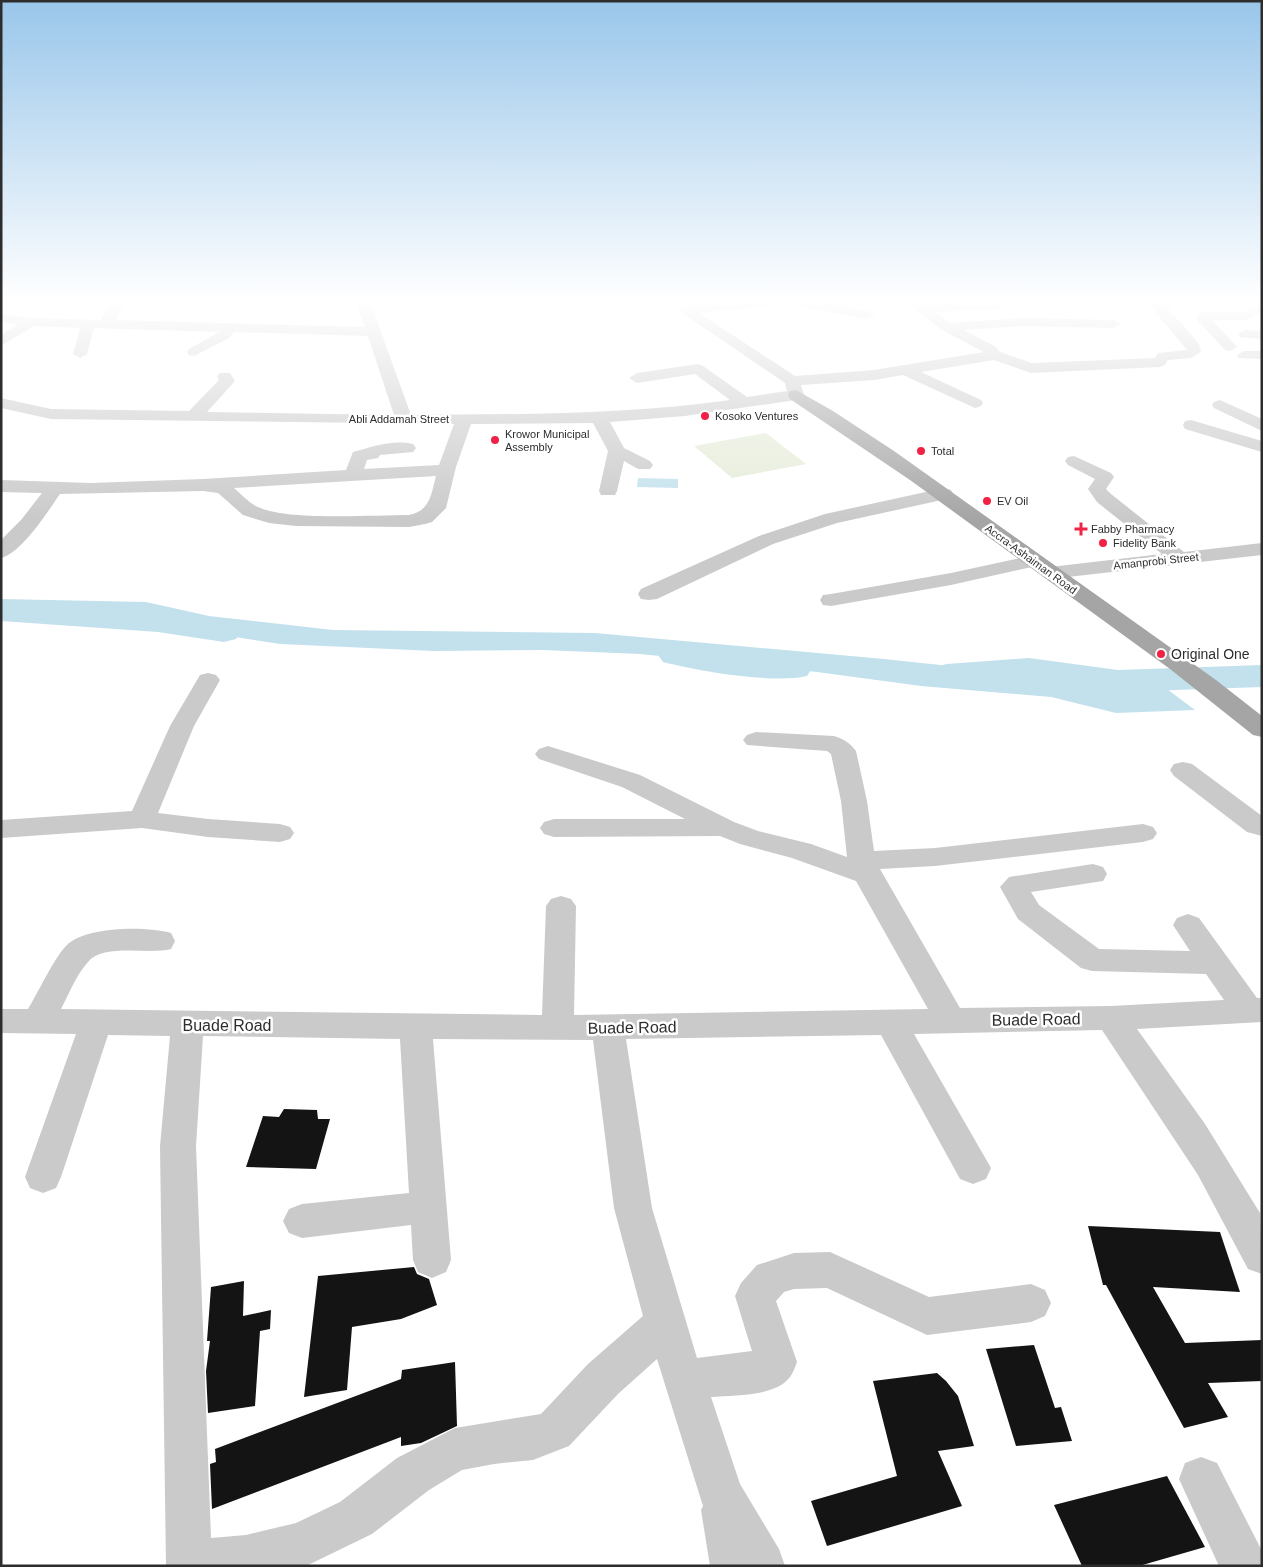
<svg xmlns="http://www.w3.org/2000/svg" width="1263" height="1567" font-family="Arial,sans-serif">
<style>
.green{fill:#e5ecd9}
.water{fill:#c3e1ed}
.lines{fill:none;stroke-linecap:round;stroke-linejoin:round}
.river{fill:#c3e1ed;fill-rule:evenodd}
.building{fill:#141414}
.minor{fill:#cacaca;fill-rule:evenodd}
.major{fill:#a5a5a5;fill-rule:evenodd}
.poi-dot{fill:#f12243;stroke:#fff;stroke-width:2}
.labels{text-anchor:middle;stroke-width:5;stroke-linejoin:round;paint-order:stroke}
.far-poi-label{font-size:11px;fill:#2d2d2d;stroke:#fff;text-anchor:start}
.far-street-label{font-size:11px;fill:#2d2d2d;stroke:#fff}
.poi-label{font-size:14px;fill:#2d2d2d;stroke:#fff;text-anchor:start}
.near-street-label{font-size:16px;fill:#2d2d2d;stroke:#fff}
</style>
<rect width="100%" height="100%" fill="#fff"/>
<path class="green" d="M766,433l40,31 -74,14 -38,-32z"/>
<g class="water">
<path d="M638,478l40,1v9l-41,-1z"/>
<path d="M1,599l145,3 63,14 124,14 262,3 289,26 283,30 28,21 -79,3 -65,-16 -130,-11 -104,-14 -177,-18 -97,-4 -109,1 -154,-7 -78,-12 -66,-16 -39,3 -96,-1z"/>
</g>
<g class="lines">
<g class="river">
<path d="M1,601c78,5 159,5 235,24l5,7 -5,7 -12,3 -66,-10 -157,-11z"/>
<path d="M675,645l56,8 63,4 13,3 5,8 -5,8c-35,8 -109,-5 -144,-14l-5,-7 5,-7z"/>
<path d="M1029,658l89,12 144,-5v22l-144,5 -89,-12 -82,6 -13,-3 -5,-8 5,-8 13,-3z"/>
</g>
</g>
<g class="building">
<path d="M284,1109l33,1 1,9h12l-14,50 -70,-2 17,-51 16,1z"/>
<path d="M1088,1226l132,6 20,60 -87,-5 32,56 77,-3v41l-54,2 20,34 -44,11 -78,-143h-3z"/>
<path d="M414,1267l3,7 12,5 8,26 -36,14 -49,8 -5,63 -43,7 14,-121z"/>
<path d="M244,1281l-1,35 28,-6 -1,19 -10,2 -5,75 -47,7 -2,-42 4,-30h-3l4,-54z"/>
<path d="M1034,1345l21,63 6,-1 11,34 -56,5 -30,-97z"/>
<path d="M455,1362l2,64 -36,17 -20,3v-9l-189,72 -2,-45 6,-2 -1,-13 186,-70 1,-9z"/>
<path d="M937,1373l9,8 12,15 16,50 -36,5 24,55 -135,40 -16,-45 86,-25 -24,-95z"/>
<path d="M1167,1476l38,71 -66,19h-57l-28,-61z"/>
</g>
<g class="lines">
<g class="minor">
<path d="M113,299h14l-12,21 250,7 -10,-28h14l42,116c106,-1 213,0 319,-15l-35,-26 -58,9 -8,-5 8,-5 61,-9 5,2 44,31 40,-6 -2,-8 -107,-73 7,-4 66,-7h55l62,12 7,4 -7,4 -81,-15 -88,9 96,63 79,-6 110,-18 -42,-22 -40,-31h16l8,6 74,-4 7,4 -7,4 -64,3 14,11 70,-5 94,2 7,4 -7,4 -94,-2 -56,4 32,17 4,5 32,11 123,-5 3,-5 29,-3 -42,-51h15l39,45 2,8 -10,6 -23,2 -3,5 -5,2 -129,6 -37,-13 -73,12 60,28 2,3 -2,3 -6,2 -72,-33 -29,5 -73,5 3,10 -8,5 -111,16 -75,6 14,26 26,13 3,4 -3,4h-12l-14,-8 -7,30 -2,4h-14l-2,-4 9,-40 -15,-28 -122,1 -15,43 -10,41 -14,14 -7,2 -16,3 -113,-1 -27,-3 -26,-8 -25,-22 -15,-2 -143,3c-12,17 -38,59 -59,64v-18l20,-20 21,-27 -41,-1v-12l90,3 112,-4 143,-9 7,-18c19,-5 39,-13 60,-8l3,4 -3,4 -33,3 -2,3 -11,2 -3,9 75,-4 15,-41 -403,-5 -50,-11v-10l50,11 138,2 30,-31 -2,-4 3,-3h10l5,8 -28,31 187,3 -26,-79 -134,-4 -5,6 -35,18 -5,-1 -2,-3 2,-3 30,-17 -125,-4 -7,26 -7,4 -7,-4 7,-26 -46,-2 -33,20v-11l17,-11 -17,-2v-8l30,4 70,2zM436,476c-5,19 -6,35 -27,39 -35,0 -122,6 -151,-8 -9,-4 -17,-13 -24,-19z"/>
<path d="M1262,303v9l-16,8h-34l25,27 -7,4 -5,-1 -29,-31 3,-6 5,-1h39z"/>
<path d="M1245,330l17,1v8l-22,-2 -2,-3z"/>
<path d="M1244,351h18v8l-23,-1 -2,-3z"/>
<path d="M1220,400l42,19v12l-48,-23 -2,-3 2,-3z"/>
<path d="M1191,420l71,21v11l-77,-23 -2,-4 2,-4z"/>
<path d="M1074,456l37,17 3,4 -8,12 5,5 73,58 78,-9v12l-212,24 -7,-2 -3,-4 3,-4 7,-2 112,-13 -65,-52 -9,-13 7,-10 -27,-14 -3,-4 3,-4z"/>
<path d="M944,488l7,2 2,4 -2,4 -114,25 -64,21 -116,55 -8,1 -8,-1 -3,-5 3,-5 118,-53 66,-22z"/>
<path d="M1034,555l7,2 3,4 -3,4 -90,20 -120,21 -8,-1 -3,-5 3,-5 8,-1 120,-21z"/>
<path d="M208,673l8,2 4,5 -26,46 -36,87 50,6 72,5 10,3 4,6 -4,6 -10,3 -72,-5 -66,-9 -141,10v-18l131,-9 38,-85 30,-51z"/>
<path d="M756,732l78,4c10,3 16,7 22,15l11,50 7,50 61,-3 208,-24 10,3 4,6 -4,6 -10,3 -208,24 -55,3 80,139 151,-2 113,-6 -18,-26 -114,-3 -11,-3 -63,-49 -18,-32 9,-10 84,-13 10,3 4,7 -4,7 -72,11 8,13 60,44 91,2 -17,-26 4,-7 11,-4 11,4 58,80h5v24l-125,7 68,95 55,89 2,61 -14,-5 -50,-94 -96,-145 -188,4 77,134 -5,11 -13,5 -13,-5 -79,-144 -255,4 26,169 45,150 55,-7 -17,-55 6,-13 16,-18 37,-12 36,-1 99,45 102,-13 14,6 6,13 -6,13 -14,6 -104,13 -100,-47 -33,1 -10,3 -8,9 21,61c-2,5 -4,11 -7,15 -15,20 -56,18 -79,20l29,87 39,65 6,17h-75l-9,-56 2,-4 -46,-147 -39,35 -49,52 -36,14 -39,4 -32,6 -33,20 -57,44 -66,32h-140l-6,-420 10,-110 -62,-1 -47,142 -5,11 -13,5 -13,-5 -5,-11 51,-143 -75,-1v-24h27c10,-16 26,-51 38,-63 18,-20 81,-20 105,-13l4,8 -4,8c-22,6 -68,-6 -83,13 -12,13 -19,32 -27,47l481,6 4,-109 5,-7 10,-3 10,3 5,7 -2,109 354,-6 -72,-128 -64,-23 -52,-14 -20,-8 -166,1 -10,-3 -4,-6 4,-6 10,-3h131l-63,-32 -83,-28 -4,-5 4,-5 9,-3 92,29 94,47 24,9 53,13 36,13 -6,-56 -10,-47 -4,-3 -80,-6 -4,-5 4,-5zM203,1036l197,3 9,154 -107,11 -13,5 -6,12 6,12 13,5 109,-13 2,35 5,12 14,6 14,-6 5,-12 -18,-221 160,1 21,168 29,108 -55,48 -47,50 -86,14 -58,30 -57,44 -44,21 -50,12 -35,3 -15,-392z"/>
<path d="M1183,762l9,2 70,52v20l-15,-4 -73,-56 -4,-6 4,-6z"/>
<path d="M1201,1457l16,6 44,86 1,17h-43l-40,-87 6,-16z"/>
</g>
<path class="major" d="M796,390l37,21 61,40 322,229 46,36v21l-9,-2 -83,-66 -260,-189 -120,-81 -2,-4 2,-4z"/>
</g>
<linearGradient id="sky" x2="0" y2="1"><stop stop-color="#99c6ea"/><stop offset="0.58" stop-color="#fff"/><stop offset="1" stop-color="#fff" stop-opacity="0"/></linearGradient>
<rect width="1263" height="519" fill="url(#sky)"/>
<g class="poi-dot">
<circle cx="705" cy="416" r="5"/>
<circle cx="495" cy="440" r="5"/>
<circle cx="921" cy="451" r="5"/>
<circle cx="987" cy="501" r="5"/>
<path d="M1078.5 521.5h5v5h5v5h-5v5h-5v-5h-5v-5h5z"/>
<circle cx="1103" cy="543" r="5"/>
<circle cx="1161" cy="654" r="5"/>
</g>
<g class="labels">
<g class="far-poi-label">
<text x="715" y="420">Kosoko Ventures</text>
<text x="505" y="438">Krowor Municipal<tspan x="505" dy="13">Assembly</tspan></text>
<text x="931" y="455">Total</text>
<text x="997" y="505">EV Oil</text>
<text x="1091" y="533">Fabby Pharmacy</text>
<text x="1113" y="547">Fidelity Bank</text>
</g>
<g class="far-street-label">
<text x="399" y="423">Abli Addamah Street</text>
<text transform="translate(1031 559) rotate(36)" y="4">Accra-Ashaiman Road</text>
<text transform="translate(1156 561) rotate(-6)" y="4">Amanprobi Street</text>
</g>
<g class="poi-label">
<text x="1171" y="659">Original One</text>
</g>
<g class="near-street-label">
<text transform="translate(1036 1019) rotate(-1)" y="6">Buade Road</text>
<text x="227" y="1031">Buade Road</text>
<text transform="translate(632 1027) rotate(-1)" y="6">Buade Road</text>
</g>
</g>
<rect width="1263" height="1567" fill="none" stroke="#2d2d2d" stroke-width="5"/>
</svg>
